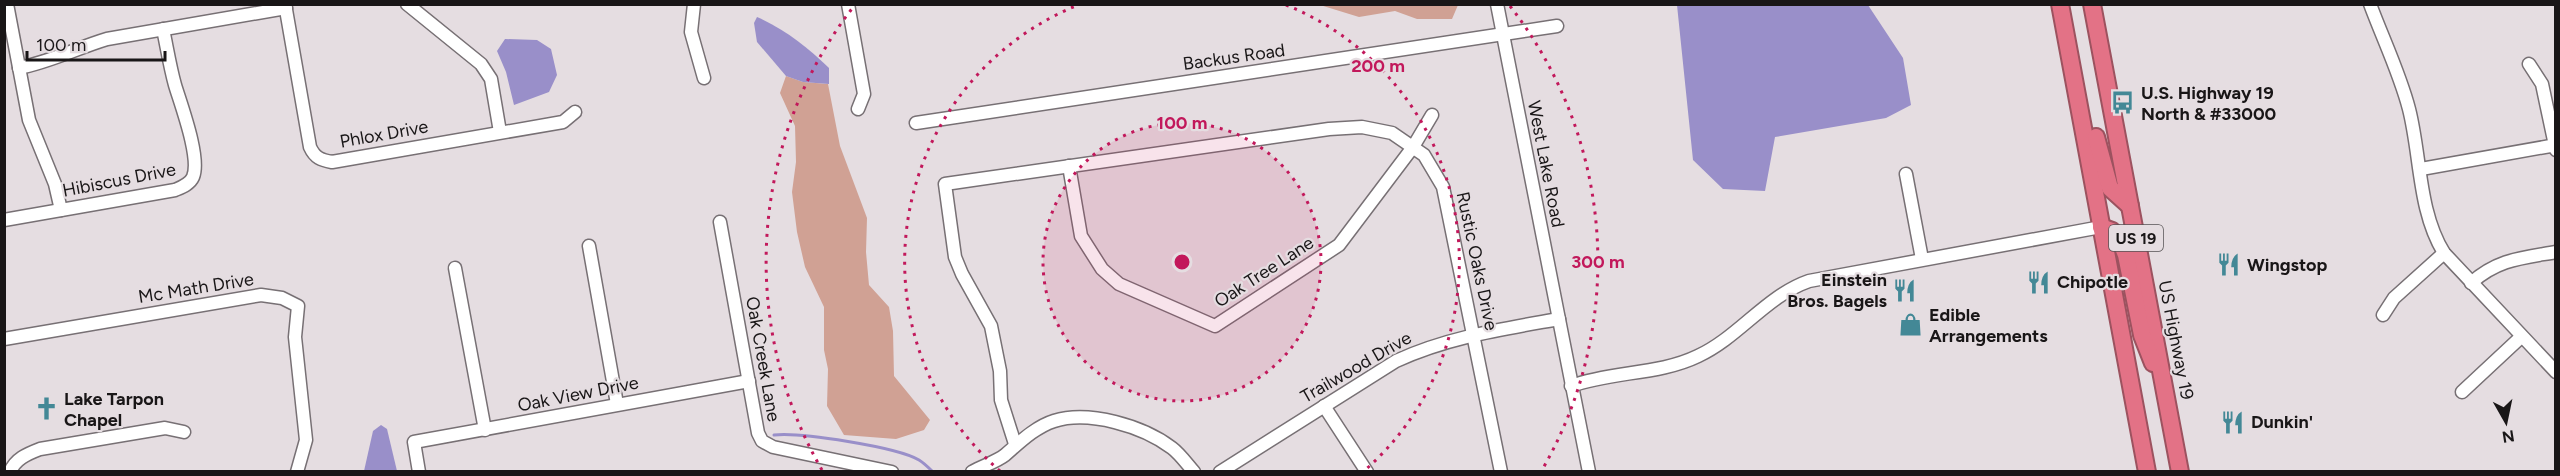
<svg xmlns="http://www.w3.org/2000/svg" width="2560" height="476" font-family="Figtree,sans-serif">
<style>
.green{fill:#d0a194}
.water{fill:#998fc9}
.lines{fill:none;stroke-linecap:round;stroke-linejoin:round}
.stream{stroke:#998fc9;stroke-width:3}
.minor-casing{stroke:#777074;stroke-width:15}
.highway-casing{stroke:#9c525f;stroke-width:20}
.minor{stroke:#fff;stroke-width:12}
.highway{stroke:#e37286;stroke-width:16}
.ring{fill:none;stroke:#c2185b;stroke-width:3;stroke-dasharray:3 6}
.labels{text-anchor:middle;stroke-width:4.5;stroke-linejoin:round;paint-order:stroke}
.shield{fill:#e5dde1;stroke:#565254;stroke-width:1.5}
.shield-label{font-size:16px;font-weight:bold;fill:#191617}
.street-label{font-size:18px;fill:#191617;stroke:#e5dde1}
.poi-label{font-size:18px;font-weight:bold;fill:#191617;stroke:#e5dde1;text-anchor:start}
.centre{fill:#c2185b;stroke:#e5dde1;stroke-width:3}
.ring-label{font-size:18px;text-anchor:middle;font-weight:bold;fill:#c2185b;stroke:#e5dde1;stroke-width:4.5;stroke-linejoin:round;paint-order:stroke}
</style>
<rect width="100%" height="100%" fill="#e5dde1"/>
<g class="green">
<path d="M1320,5l138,-1v1l-6,14h-35l-22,-8 -36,6z"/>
<path d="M786,76l17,6 25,2 12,62 27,72 -1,34 3,33 20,22 4,24 1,45 36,44 -6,10 -28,9 -52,-4 -17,-29 1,-37 -4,-19v-43l-19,-40 -8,-35 -5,-40 4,-30 -1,-36 -15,-33z"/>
</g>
<g class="water">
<path d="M1677,5h191l35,53 8,47 -25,13 -111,19 -10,54 -42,-2 -30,-29z"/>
<path d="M757,17c29,13 50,30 72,51v16l-26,-2 -17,-6 -29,-34 -3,-19z"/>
<path d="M505,39l32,1 14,9 6,26 -8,17 -35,13 -8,-33 -9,-21z"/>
<path d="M381,425l6,4 10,42h-33l9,-40z"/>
</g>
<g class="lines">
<path class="stream" d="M774,435c26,-3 123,12 145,25 5,3 10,8 14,12"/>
<defs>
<g id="minor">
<path d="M7,4l22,116 26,64 6,26"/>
<path d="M285,4l25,143c5,11 11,13 22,15l231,-40 12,-10"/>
<path d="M407,4l74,60 10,15 9,53"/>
<path d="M694,4l-3,28 13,46"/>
<path d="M848,4l16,90 -6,15"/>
<path d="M1497,4l92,468"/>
<path d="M2370,4c13,35 30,70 39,105 12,47 9,102 35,144l112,119"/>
<path d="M2529,64l13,20 14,66"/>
<path d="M19,68c31,-6 58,-20 88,-29l179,-31"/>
<path d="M916,123l641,-97"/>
<path d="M1069,166l12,70 21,33 17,15 96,42 124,-81 74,-98 19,-32"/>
<path d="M2421,169l135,-24"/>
<path d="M1906,174l16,85"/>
<path d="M4,220l171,-30c7,-3 15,-6 18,-13 8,-19 -12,-72 -18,-92 -5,-18 -8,-37 -12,-56"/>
<path d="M720,222l38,211 4,8 11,6 119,25"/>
<path d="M589,246l28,158"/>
<path d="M455,268l30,162"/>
<path d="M2471,283c27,-24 51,-25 85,-31"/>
<path d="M2383,315l11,-17 50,-45"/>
<path d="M4,339l257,-44 21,3 16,8 -3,31 11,103 -9,32"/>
<path d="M1571,386c41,-15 88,-11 127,-30 41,-19 68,-60 111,-75l292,-54"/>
<path d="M2462,392l59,-55"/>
<path d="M1324,406l43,66"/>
<path d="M1015,444l-14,-44 -1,-29 -9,-45 -29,-52 -7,-17 -10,-73 384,-55 33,-2 30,6 32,22 19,32 58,285"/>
<path d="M10,472c5,-13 17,-18 30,-23l125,-21 19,4"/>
<path d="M419,472l-5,-30 335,-61"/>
<path d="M972,472c10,-6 24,-10 33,-17 14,-12 30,-28 49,-34 35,-11 89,5 118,27 8,6 15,16 22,24"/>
<path d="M1220,472l176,-111c52,-24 107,-32 163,-42"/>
</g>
<g id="highway">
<path d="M2060,4l87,468"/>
<path d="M2092,4l88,468"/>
<path d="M2096,137l14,51 20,18"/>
<path d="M2101,227l11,4 7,6 7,18 16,80 11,28"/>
</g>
</defs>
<use href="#minor" class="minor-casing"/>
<use href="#highway" class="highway-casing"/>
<use href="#minor" class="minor"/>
<use href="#highway" class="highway"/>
</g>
<circle cx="1182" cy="262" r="139" fill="#c2185b" fill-opacity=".12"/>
<g class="ring">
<circle cx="1182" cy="262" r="139"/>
<path d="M1000 471A277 277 0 0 1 1078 5M1286 5A277 277 0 0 1 1364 471"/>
<path d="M822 470A416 416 0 0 1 854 6M1510 6A416 416 0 0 1 1542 470"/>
</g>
<defs>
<symbol id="bus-bare" viewBox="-9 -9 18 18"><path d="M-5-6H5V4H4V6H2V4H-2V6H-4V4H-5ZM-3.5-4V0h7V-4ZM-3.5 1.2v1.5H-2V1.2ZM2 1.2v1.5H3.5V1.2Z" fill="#438896" stroke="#e5dde1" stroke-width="2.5" paint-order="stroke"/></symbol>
<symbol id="restaurant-bare" viewBox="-9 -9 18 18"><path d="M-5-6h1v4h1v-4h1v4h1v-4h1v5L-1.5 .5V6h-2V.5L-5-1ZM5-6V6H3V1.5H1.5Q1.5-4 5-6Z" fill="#438896" stroke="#e5dde1" stroke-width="2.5" paint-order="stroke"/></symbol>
<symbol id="shop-bare" viewBox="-9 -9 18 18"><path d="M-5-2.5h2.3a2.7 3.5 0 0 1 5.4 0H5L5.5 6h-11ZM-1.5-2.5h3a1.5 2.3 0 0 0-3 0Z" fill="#438896" stroke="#e5dde1" stroke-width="2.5" paint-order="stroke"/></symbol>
<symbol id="church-bare" viewBox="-9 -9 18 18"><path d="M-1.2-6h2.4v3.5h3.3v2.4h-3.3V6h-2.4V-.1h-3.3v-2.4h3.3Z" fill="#438896" stroke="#e5dde1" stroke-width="2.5" paint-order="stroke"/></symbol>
</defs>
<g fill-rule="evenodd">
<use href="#bus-bare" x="2106" y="86" width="33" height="33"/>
<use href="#restaurant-bare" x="2212" y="248" width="33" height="33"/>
<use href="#restaurant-bare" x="2022" y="266" width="33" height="33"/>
<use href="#restaurant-bare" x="1888" y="274" width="33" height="33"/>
<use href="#shop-bare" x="1894" y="308" width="33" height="33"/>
<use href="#church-bare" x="30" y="392" width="33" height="33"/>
<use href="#restaurant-bare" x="2216" y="406" width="33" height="33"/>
</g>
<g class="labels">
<rect class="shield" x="2109" y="225" width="54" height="26" rx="4.5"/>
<g class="shield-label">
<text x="2136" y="244">US 19</text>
</g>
<g class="street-label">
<text transform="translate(1234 57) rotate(-8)" y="6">Backus Road</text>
<text transform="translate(384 134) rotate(-10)" y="6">Phlox Drive</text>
<text transform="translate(1546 164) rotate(79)" y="6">West Lake Road</text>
<text transform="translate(119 180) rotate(-11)" y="6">Hibiscus Drive</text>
<text transform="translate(1477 261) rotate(78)" y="6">Rustic Oaks Drive</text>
<text transform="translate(1264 272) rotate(-33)" y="6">Oak Tree Lane</text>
<text transform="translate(196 288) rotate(-9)" y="6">Mc Math Drive</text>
<text transform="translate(2176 340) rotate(79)" y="6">US Highway 19</text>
<text transform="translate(763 359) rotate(80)" y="6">Oak Creek Lane</text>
<text transform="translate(1356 367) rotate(-30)" y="6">Trailwood Drive</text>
<text transform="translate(578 394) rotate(-11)" y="6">Oak View Drive</text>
</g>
<g class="poi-label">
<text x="2141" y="99">U.S. Highway 19<tspan x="2141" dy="21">North &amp; #33000</tspan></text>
<text x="2247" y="271">Wingstop</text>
<text x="1887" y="286" text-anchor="end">Einstein<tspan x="1887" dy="21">Bros. Bagels</tspan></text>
<text x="2057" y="288">Chipotle</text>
<text x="1929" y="321">Edible<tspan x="1929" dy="21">Arrangements</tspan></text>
<text x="64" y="405">Lake Tarpon<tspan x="64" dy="21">Chapel</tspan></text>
<text x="2251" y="428">Dunkin'</text>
</g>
</g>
<circle cx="1182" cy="262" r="9" class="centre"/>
<g class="ring-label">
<text x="1378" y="72">200 m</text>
<text x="1182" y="129">100 m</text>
<text x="1598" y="268">300 m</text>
</g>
<rect width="2560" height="476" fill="none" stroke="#191617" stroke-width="12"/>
<g transform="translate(2506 422) rotate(171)" stroke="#e5dde1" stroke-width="4.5" paint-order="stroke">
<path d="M0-4.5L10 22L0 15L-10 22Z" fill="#191617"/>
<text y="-9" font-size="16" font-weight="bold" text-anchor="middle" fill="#191617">N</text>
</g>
<path d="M27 51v9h138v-9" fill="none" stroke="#191617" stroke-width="3"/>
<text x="36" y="51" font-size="18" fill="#191617" stroke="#e5dde1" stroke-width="4.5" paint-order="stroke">100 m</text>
</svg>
